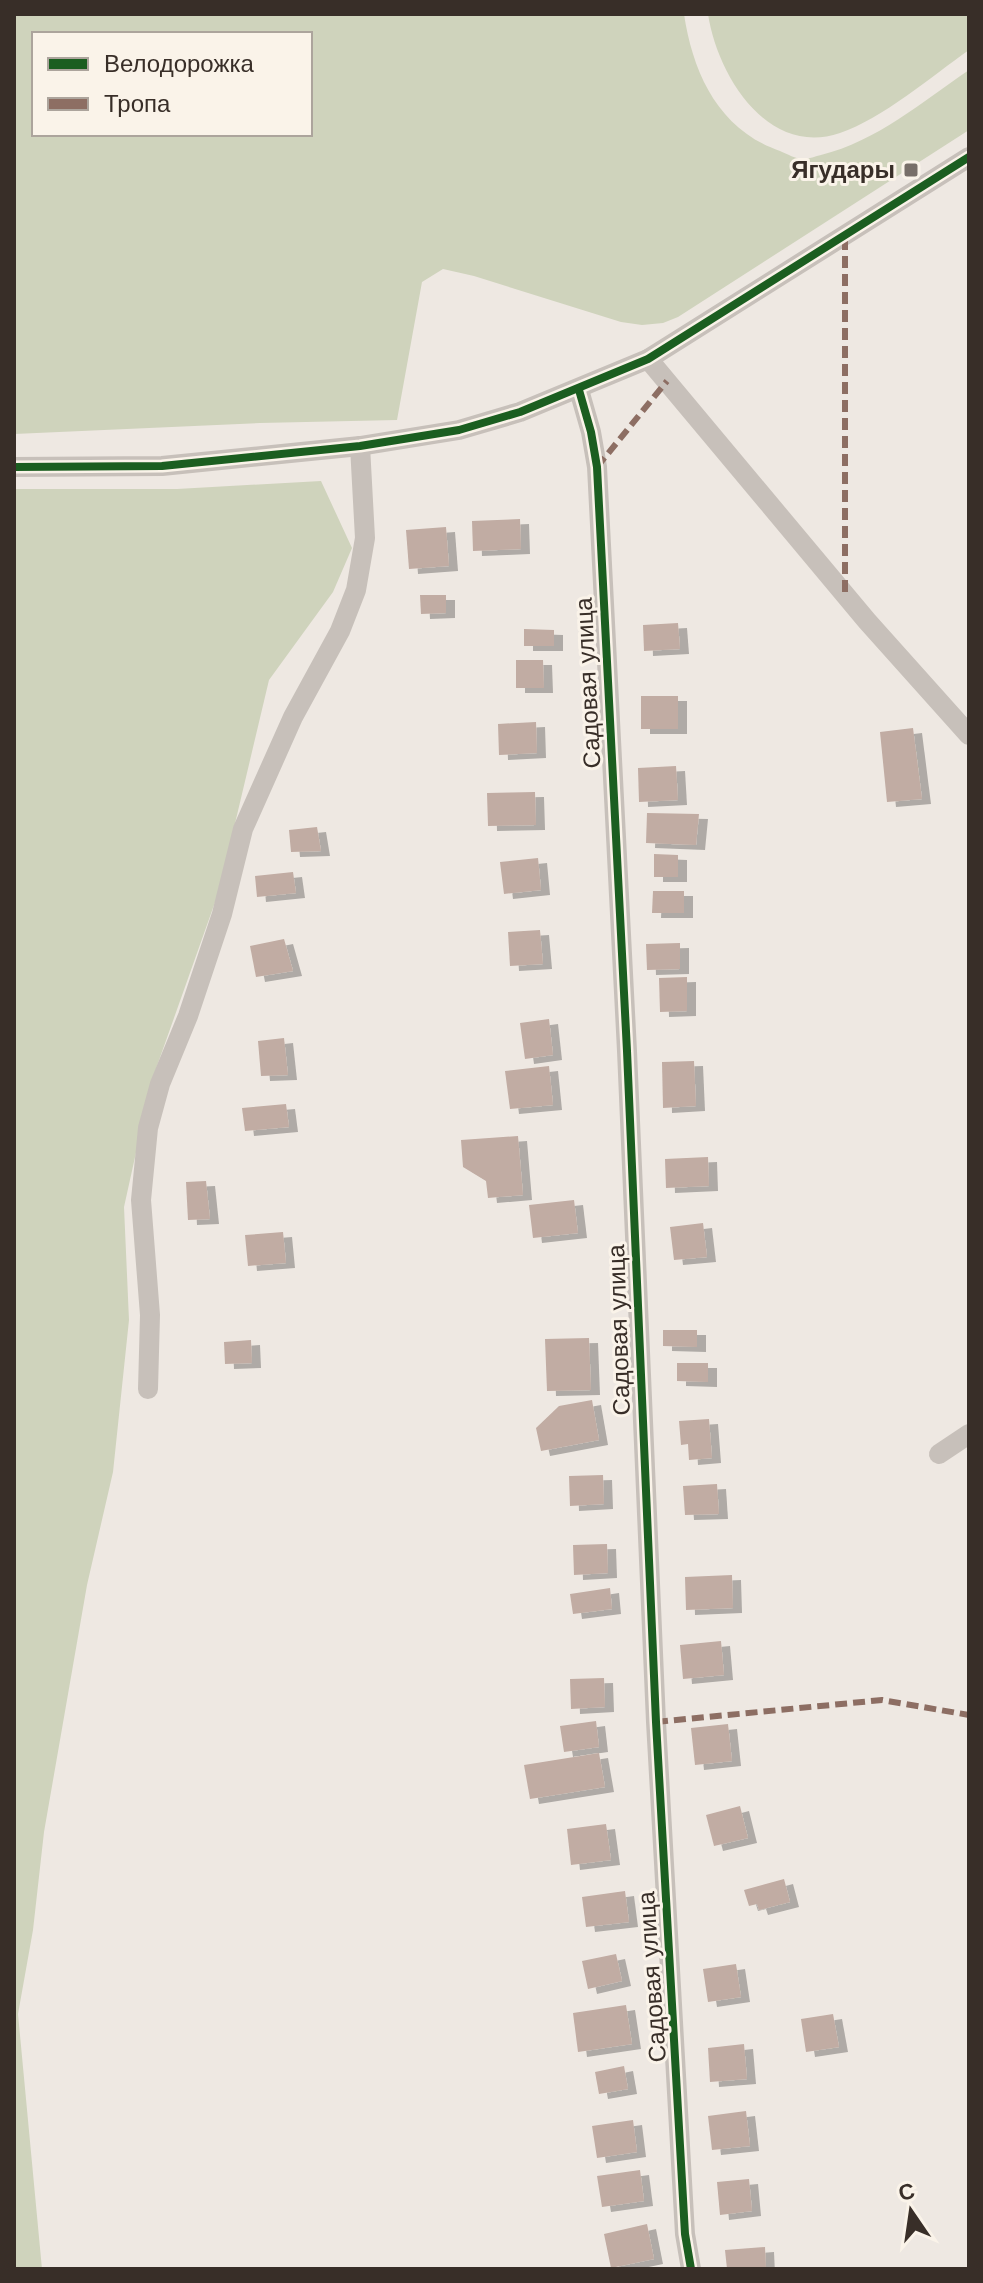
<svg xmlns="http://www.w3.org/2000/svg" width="983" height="2283" font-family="'Work Sans',sans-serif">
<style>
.green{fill:#cfd3bc;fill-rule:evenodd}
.building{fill:#c1aca3;filter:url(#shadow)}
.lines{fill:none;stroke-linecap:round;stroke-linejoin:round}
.minor{stroke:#c7c0ba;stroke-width:20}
.quiet{stroke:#8d6e63;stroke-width:6;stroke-dasharray:12 6;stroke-linecap:butt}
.cycleway-casing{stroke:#faf3e9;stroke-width:13}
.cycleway{stroke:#1b5e20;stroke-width:8}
.poi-dot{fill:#786f69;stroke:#faf3e9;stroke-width:3}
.labels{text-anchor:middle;stroke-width:6;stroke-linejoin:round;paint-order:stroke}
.poi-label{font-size:24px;font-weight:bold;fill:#382e28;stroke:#faf3e9;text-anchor:end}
.street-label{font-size:24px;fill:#382e28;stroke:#faf3e9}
</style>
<defs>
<filter id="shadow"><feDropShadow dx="9" dy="5" stdDeviation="0" flood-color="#0004"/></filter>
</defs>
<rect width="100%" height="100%" fill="#eee8e2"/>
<g class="green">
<path d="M14,14h670c9,60 35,116 96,137 7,3 16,8 23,8 6,0 13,-3 18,-4 56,-14 101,-53 148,-85v60l-291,187 -15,6 -21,2 -21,-3 -147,-46 -31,-7 -21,13 -25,138 -137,3 -246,11zM34,34h276v100h-276z"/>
<path d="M708,14h261v36c-37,26 -87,69 -129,83 -73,25 -123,-59 -132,-119z"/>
<path d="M321,481l31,67 -19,44 -64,88 -50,211 -67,189 -28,127 5,113 -16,152 -26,113 -43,247 -11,98 -15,84 24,255h-28v-1780h163z"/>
</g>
<g class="building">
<path d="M520,519l1,30 -48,2 -1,-30z"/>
<path d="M446,527l3,39 -40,3 -3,-39z"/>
<path d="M420,595h26v18l-25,1z"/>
<path d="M678,623l2,26 -36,2 -1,-26z"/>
<path d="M524,629l30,1v16h-30z"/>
<path d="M516,660h27l1,28h-28z"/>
<rect x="641" y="696" width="37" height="33"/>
<path d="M536,722l1,31 -38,2 -1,-31z"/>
<path d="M913,728l9,71 -35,3 -7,-70z"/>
<path d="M676,766l2,34 -39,2 -1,-34z"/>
<path d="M535,792l1,33 -48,1 -1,-33z"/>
<path d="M647,813l52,1 -3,31 -50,-2z"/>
<path d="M317,827l4,24 -30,1 -2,-22z"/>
<path d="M654,854l24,1v22h-24z"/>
<path d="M538,858l3,32 -37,4 -4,-32z"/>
<path d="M293,872l3,21 -39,4 -2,-21z"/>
<path d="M653,891h31v22h-32z"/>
<path d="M540,930l3,34 -33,2 -2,-34z"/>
<path d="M284,939l9,32 -37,6 -6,-31z"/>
<path d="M680,943v26l-33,1 -1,-26z"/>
<path d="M687,977v34l-27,1 -1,-34z"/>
<path d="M549,1019l4,36 -28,4 -5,-36z"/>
<path d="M284,1038l4,37 -27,1 -3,-35z"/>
<path d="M694,1061l2,45 -33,2 -1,-46z"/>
<path d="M549,1066l4,39 -43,4 -5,-38z"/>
<path d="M286,1104l3,23 -44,4 -3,-23z"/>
<path d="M518,1136l5,59 -35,3 -2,-17 -23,-14 -2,-27z"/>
<path d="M708,1157l1,29 -43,2 -1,-29z"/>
<path d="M206,1181l4,38 -22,1 -2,-38z"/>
<path d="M574,1200l4,33 -45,5 -4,-33z"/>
<path d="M703,1223l4,34 -33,3 -4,-33z"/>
<path d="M283,1232l3,31 -38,3 -3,-31z"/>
<path d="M663,1330h34v17l-34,-1z"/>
<path d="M589,1338l2,52 -44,1 -2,-52z"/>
<path d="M251,1340l1,23 -27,1 -1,-22z"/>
<path d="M677,1363h31v19l-31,-1z"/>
<path d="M592,1400l7,40 -58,11 -5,-23 23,-22z"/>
<path d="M709,1419l3,39 -23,2 -1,-16 -7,1 -2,-24z"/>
<path d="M603,1475l1,29 -34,2 -1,-30z"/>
<path d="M717,1484l2,30 -34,1 -2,-29z"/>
<path d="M607,1544l1,29 -34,2 -1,-30z"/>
<path d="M732,1575l1,33 -47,2 -1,-33z"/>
<path d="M610,1588l2,21 -39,5 -3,-20z"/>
<path d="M721,1641l3,34 -41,4 -3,-34z"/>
<path d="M604,1678l1,29 -34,2 -1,-30z"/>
<path d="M596,1721l3,26 -35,5 -4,-26z"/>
<path d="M728,1724l4,37 -37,4 -4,-37z"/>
<path d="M599,1753l6,34 -75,12 -6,-34z"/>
<path d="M740,1806l8,32 -34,8 -8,-31z"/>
<path d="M606,1824l5,36 -40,5 -4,-36z"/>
<path d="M784,1879l6,23 -31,8 -2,-6 -8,2 -5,-16z"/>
<path d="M625,1891l4,31 -43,5 -4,-30z"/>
<path d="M616,1954l6,27 -34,8 -6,-28z"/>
<path d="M736,1964l5,33 -33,5 -5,-33z"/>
<path d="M626,2005l6,39 -54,8 -5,-39z"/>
<path d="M833,2014l6,33 -33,5 -5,-33z"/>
<path d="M744,2044l3,35 -37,3 -2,-34z"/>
<path d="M624,2066l4,23 -29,5 -4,-22z"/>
<path d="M746,2111l4,35 -38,4 -4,-34z"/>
<path d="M633,2120l4,32 -40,6 -5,-32z"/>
<path d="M640,2170l4,31 -42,6 -5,-31z"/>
<path d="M749,2179l3,32 -32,4 -3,-33z"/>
<path d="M647,2224l7,35 -43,9 -7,-34z"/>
<path d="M765,2247l1,22h-39l-2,-19z"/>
</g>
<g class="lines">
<g class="minor">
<path d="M648,359l219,262 102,114"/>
<path d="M579,390l12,42 6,35 30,584 29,671 29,512 6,35"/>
<path d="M14,467l148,-1 198,-20 99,-16 61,-18 128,-53 321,-202"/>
<path d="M148,1389l2,-74 -9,-115 7,-72 12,-44 28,-68 34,-102 21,-85 50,-112 47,-86 16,-41 9,-52 -5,-92"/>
<path d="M939,1454l30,-20"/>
</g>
<g class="quiet">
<path d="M597,467l70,-86"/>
<path d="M845,592v-357"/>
<path d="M656,1722l226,-22 87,15"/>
</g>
<defs>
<g id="cycleway">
<path d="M579,390l12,42 6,35 30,584 29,671 29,512 6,35"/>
<path d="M14,467l148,-1 198,-20 99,-16 61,-18 128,-53 321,-202"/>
</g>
</defs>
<use href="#cycleway" class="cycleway-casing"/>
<use href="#cycleway" class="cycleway"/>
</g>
<rect class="poi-dot" x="903" y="162" width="16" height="16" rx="4"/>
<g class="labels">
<g class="poi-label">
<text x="895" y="178">Ягудары</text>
</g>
<g class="street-label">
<text transform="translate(588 683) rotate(-93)" y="8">Садовая улица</text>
<text transform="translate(619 1330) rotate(-92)" y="8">Садовая улица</text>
<text transform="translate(652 1977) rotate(-94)" y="8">Садовая улица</text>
</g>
</g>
<rect width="983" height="2283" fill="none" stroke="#382e28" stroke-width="32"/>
<rect x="32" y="32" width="280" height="104" fill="#faf3e9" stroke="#aca49c" stroke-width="2"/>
<rect x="48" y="58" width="40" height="12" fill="#1b5e20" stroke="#aca49c" stroke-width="2"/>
<text x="104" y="72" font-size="24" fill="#382e28">Велодорожка</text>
<rect x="48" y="98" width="40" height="12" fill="#8d6e63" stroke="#aca49c" stroke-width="2"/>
<text x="104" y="112" font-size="24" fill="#382e28">Тропа</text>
<g transform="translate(911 2211) rotate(347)" stroke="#faf3e9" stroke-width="6" paint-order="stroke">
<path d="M0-6L14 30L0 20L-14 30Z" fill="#382e28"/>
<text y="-12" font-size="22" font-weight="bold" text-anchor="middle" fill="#382e28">С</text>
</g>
</svg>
